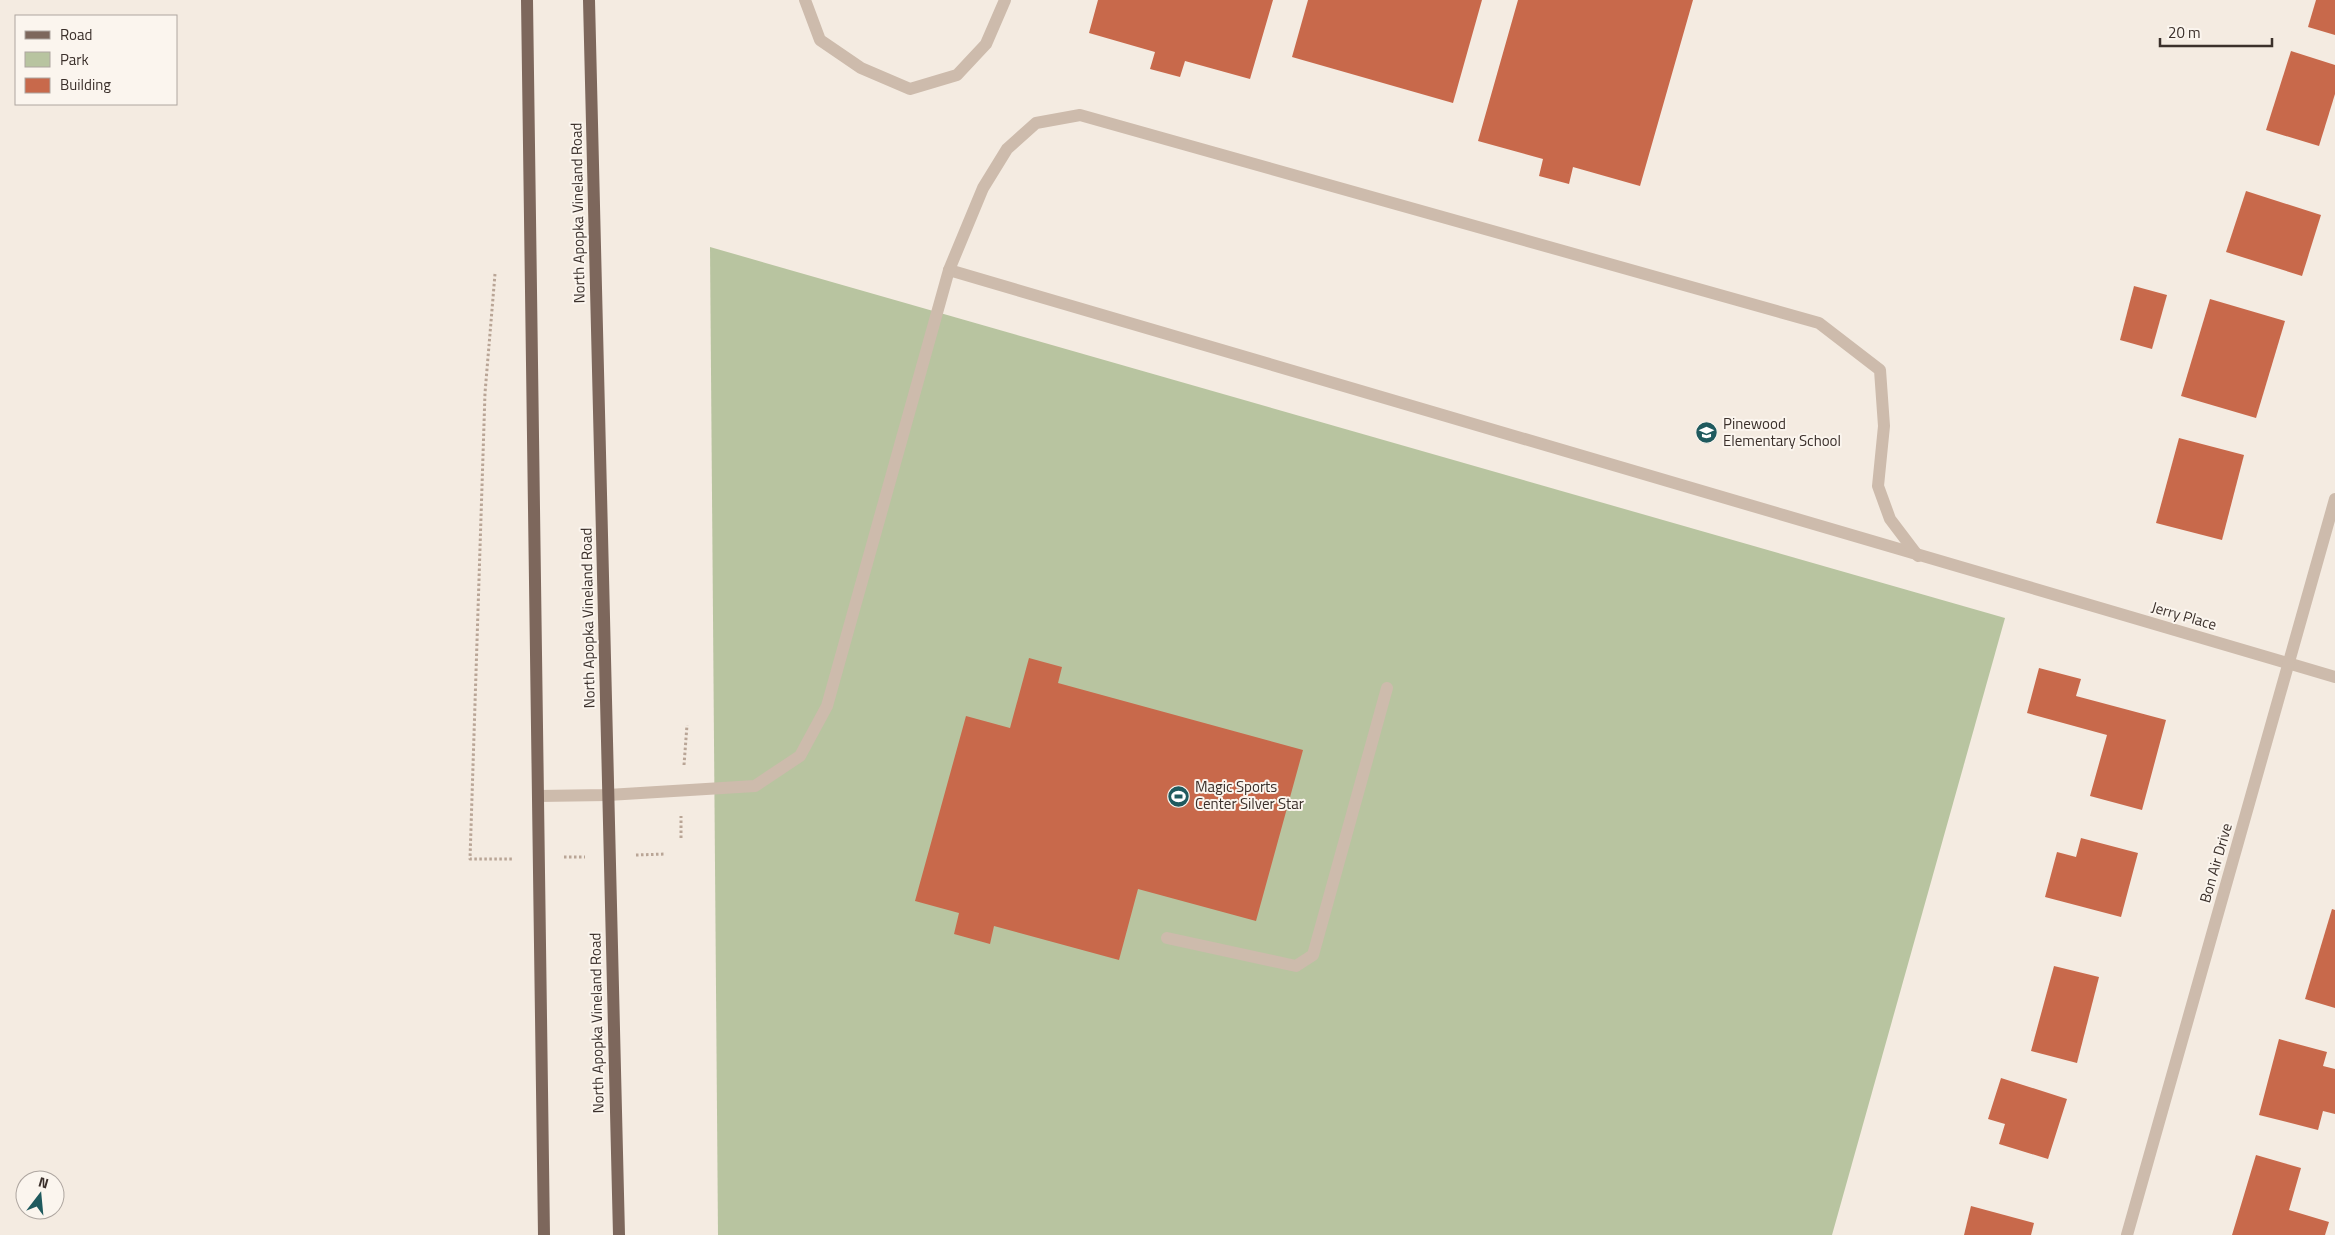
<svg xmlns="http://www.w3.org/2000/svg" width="2335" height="1235" font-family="'Titillium Web',sans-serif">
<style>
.green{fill:#b8c4a0}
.building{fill:#c8694b}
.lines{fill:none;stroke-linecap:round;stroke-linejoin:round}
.path{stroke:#b9a596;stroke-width:3;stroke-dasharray:2.5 2.5;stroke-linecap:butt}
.minor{stroke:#cdbbac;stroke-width:12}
.major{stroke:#7d675c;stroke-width:12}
.labels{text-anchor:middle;stroke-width:4;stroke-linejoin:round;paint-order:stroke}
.street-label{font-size:15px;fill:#3b302b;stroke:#fbf5ee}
.poi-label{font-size:15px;fill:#3b302b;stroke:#fbf5ee;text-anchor:start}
</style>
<rect width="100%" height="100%" fill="#f4ebe1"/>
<path class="green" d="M710,247l1295,371 -173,617h-1114z"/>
<g class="building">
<path d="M1098,0h175l-23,79 -65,-18 -5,16 -30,-8 5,-17 -66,-19z"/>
<path d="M1308,0h174l-29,103 -161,-46z"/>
<path d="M1518,0h175l-53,186 -67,-19 -4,17 -30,-8 4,-17 -65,-18z"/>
<path d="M2316,0h19v35l-27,-8z"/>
<path d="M2291,51l44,14v29l-16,52 -53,-16z"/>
<path d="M2246,191l75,24 -19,61 -76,-24z"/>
<path d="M2134,286l33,9 -15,54 -32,-9z"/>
<path d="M2210,299l75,22 -29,97 -75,-22z"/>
<path d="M2179,438l65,17 -22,85 -66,-17z"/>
<path d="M1029,658l33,9 -4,16 245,67 -47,171 -118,-32 -19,71 -125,-34 -4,18 -36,-10 5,-21 -44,-12 51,-185 44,12z"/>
<path d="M2039,668l42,11 -5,17 90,24 -24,90 -52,-14 17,-61 -80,-22z"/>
<path d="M2081,838l57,15 -17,64 -76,-20 12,-45 19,5z"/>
<path d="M2332,909l3,1v98l-30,-9z"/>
<path d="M2054,966l45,11 -22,86 -46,-12z"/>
<path d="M2279,1039l48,13 -4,14 12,3v45l-12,-3 -5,19 -59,-15z"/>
<path d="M2001,1078l66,21 -19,60 -49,-15 6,-20 -17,-5z"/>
<path d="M2256,1155l45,13 -12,42 40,12 -4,13h-93z"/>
<path d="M1971,1206l63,17 -3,12h-67z"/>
</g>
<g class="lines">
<g class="path">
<path d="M495,274l-10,119 -15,466h43"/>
<path d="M684,765l3,-40"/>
<path d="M681,838v-22"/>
<path d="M636,855l30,-1"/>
<path d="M564,857h21"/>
</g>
<g class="minor">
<path d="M805,0l15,40 41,28 49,21 47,-14 29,-31 19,-44"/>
<path d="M949,270l1386,407"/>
<path d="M538,796l70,-1 147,-9 45,-30 27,-50 122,-436 34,-82 24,-39 29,-26 44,-8 739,208 61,47 4,56 -6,60 12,33 28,37"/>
<path d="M1167,938l129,28 17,-11 74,-267"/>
<path d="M2127,1235l208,-736"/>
</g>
<g class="major">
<path d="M527,0l17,1235"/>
<path d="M589,0l30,1235"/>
</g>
</g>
<defs>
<symbol id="school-disc" viewBox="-11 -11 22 22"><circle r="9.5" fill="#1f5a5e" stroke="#fbf5ee"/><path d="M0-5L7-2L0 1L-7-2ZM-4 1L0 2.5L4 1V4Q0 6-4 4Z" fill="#fff"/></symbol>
<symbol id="stadium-disc" viewBox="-11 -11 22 22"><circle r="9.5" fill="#1f5a5e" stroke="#fbf5ee"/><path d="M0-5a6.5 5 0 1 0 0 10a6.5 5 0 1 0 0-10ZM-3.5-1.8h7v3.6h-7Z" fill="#fff"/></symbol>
</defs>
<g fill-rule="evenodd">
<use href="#school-disc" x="1694" y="420" width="25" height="25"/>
<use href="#stadium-disc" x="1166" y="784" width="25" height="25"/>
</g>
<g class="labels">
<g class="street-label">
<text transform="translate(578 213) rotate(-91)" y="5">North Apopka Vineland Road</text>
<text transform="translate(2184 616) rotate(16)" y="5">Jerry Place</text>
<text transform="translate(588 618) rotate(-91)" y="5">North Apopka Vineland Road</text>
<text transform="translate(2216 863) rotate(-74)" y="5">Bon Air Drive</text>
<text transform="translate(597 1023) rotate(-91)" y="5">North Apopka Vineland Road</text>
</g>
<g class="poi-label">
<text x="1723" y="429">Pinewood<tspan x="1723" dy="17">Elementary School</tspan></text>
<text x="1195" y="792">Magic Sports<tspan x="1195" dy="17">Center Silver Star</tspan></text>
</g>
</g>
<rect x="15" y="15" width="162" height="90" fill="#fbf5ee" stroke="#aea6a0"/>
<rect x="25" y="31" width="25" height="8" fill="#7d675c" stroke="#aea6a0"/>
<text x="60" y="40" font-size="15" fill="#3b302b">Road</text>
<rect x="25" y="52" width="25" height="15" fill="#b8c4a0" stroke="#aea6a0"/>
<text x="60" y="65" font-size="15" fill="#3b302b">Park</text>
<rect x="25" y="78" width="25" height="15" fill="#c8694b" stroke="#aea6a0"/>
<text x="60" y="90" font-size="15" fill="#3b302b">Building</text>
<g transform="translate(40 1195) rotate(16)"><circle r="24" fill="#fbf5ee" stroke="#aea6a0"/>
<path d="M0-4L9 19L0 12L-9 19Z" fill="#1f5a5e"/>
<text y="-8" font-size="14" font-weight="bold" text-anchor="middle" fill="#3b302b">N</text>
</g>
<path d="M2160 38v8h112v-8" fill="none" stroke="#3b302b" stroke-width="2.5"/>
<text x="2168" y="38" font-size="15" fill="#3b302b" stroke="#fbf5ee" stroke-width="4" paint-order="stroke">20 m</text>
</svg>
